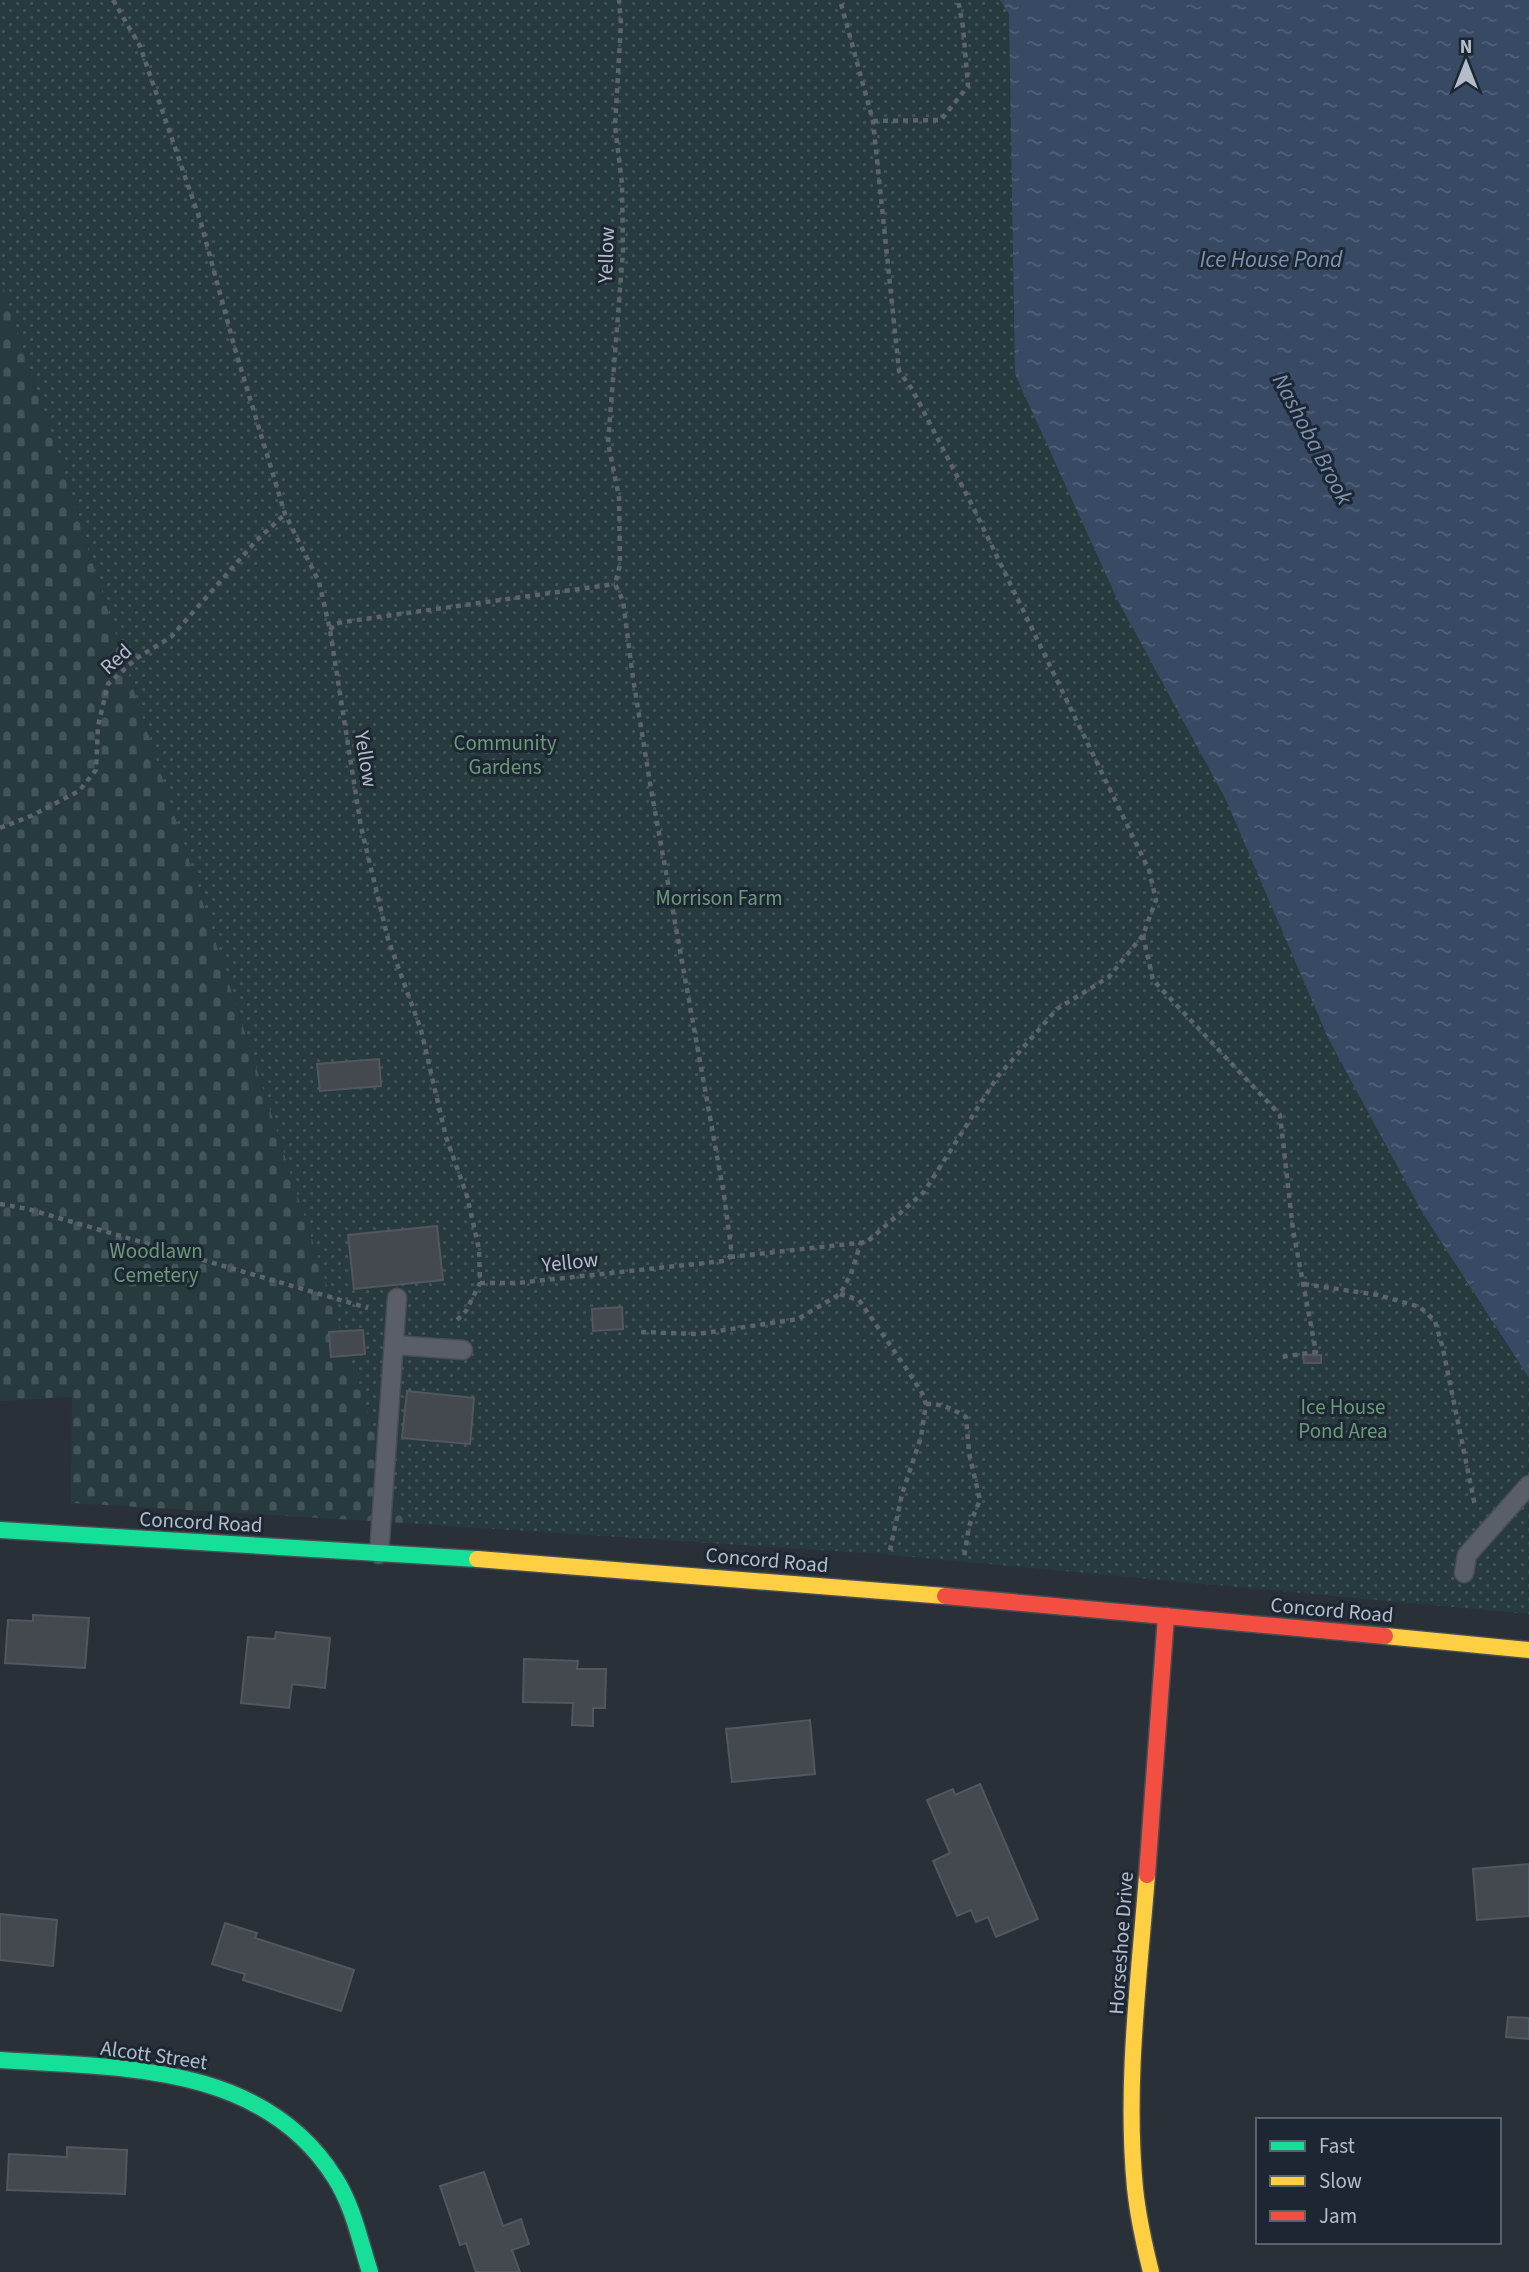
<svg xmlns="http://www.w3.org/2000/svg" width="1529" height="2272" font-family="'Source Sans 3',sans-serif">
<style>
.cemetery{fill:url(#cemetery-stones)}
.park{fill:url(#park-dots)}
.water{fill:url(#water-ripples)}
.building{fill:#444950;stroke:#52575f;stroke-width:2}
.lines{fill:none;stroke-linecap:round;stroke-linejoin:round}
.lane-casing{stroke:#484c53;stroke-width:21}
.fast-casing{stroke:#484c53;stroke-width:19}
.slow-casing{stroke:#484c53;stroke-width:19}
.jam-casing{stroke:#484c53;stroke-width:19}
.path{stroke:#5d636a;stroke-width:4.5;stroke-dasharray:5 5;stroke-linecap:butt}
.lane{stroke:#5a5e66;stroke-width:18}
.fast{stroke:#16e098;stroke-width:16}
.slow{stroke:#ffcf43;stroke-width:16}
.jam{stroke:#f24e42;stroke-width:16}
.labels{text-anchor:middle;stroke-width:6;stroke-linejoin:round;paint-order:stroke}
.street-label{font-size:21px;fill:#b4bcc9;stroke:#1d2633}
.park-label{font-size:21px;fill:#6b9a76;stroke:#1d2633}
.water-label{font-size:23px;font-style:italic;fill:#7c92b1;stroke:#1d2633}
</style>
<defs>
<pattern id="cemetery-stones" width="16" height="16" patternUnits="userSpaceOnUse" patternTransform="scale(1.75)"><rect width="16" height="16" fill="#273a3e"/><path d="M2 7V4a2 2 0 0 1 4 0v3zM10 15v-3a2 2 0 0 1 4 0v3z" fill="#445559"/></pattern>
<pattern id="park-dots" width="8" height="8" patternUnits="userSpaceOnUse" patternTransform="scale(1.75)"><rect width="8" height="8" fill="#273a3e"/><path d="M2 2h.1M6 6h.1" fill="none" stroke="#445559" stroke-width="1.8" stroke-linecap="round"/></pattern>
<pattern id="water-ripples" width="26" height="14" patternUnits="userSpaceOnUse" patternTransform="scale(1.75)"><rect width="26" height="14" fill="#384963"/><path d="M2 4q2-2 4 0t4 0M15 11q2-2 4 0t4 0" fill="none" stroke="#526178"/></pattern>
</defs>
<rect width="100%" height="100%" fill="#2a3038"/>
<path class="cemetery" d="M0,277l404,1246 -333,-20 1,-106 -72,4z"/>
<path class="park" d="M0,0h1000l9,14 109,587 107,197 103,240 94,174 107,166v236l-649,-60 -476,-31 -404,-1246z"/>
<path class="water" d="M1000,0h529v1378l-107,-166 -94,-174 -103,-240 -107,-197 -103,-227 -6,-360z"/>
<g class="building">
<path d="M379,1059l2,27 -61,5 -3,-27z"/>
<path d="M437,1226l6,54 -89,9 -6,-54z"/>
<path d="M622,1307l1,22 -30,2 -1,-22z"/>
<path d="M363,1330l2,24 -34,3 -2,-25z"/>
<path d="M1303,1355h18v8h-17z"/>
<path d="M407,1391l67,7 -4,46 -68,-6z"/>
<path d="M33,1615l56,3 -4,50 -80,-5 3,-43 25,1z"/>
<path d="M276,1632l54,6 -5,50 -33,-4 -3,24 -48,-5 7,-66 27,2z"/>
<path d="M524,1659l54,2 -1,8h29l-1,39h-12v18l-21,-1 1,-22 -50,-1z"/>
<path d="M810,1720l5,54 -83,8 -6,-53z"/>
<path d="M980,1784l58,135 -42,18 -8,-20 -12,5 -5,-12 -14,6 -24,-55 17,-8 -23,-53 26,-11 2,6z"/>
<path d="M1529,1864v52l-52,4 -4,-51z"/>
<path d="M0,1914l57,6 -4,46 -53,-6z"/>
<path d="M225,1923l32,10 -2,5 99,32 -13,41 -98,-31 2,-6 -33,-10z"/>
<path d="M1508,2017l21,1v21l-23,-2z"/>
<path d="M67,2147l60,3 -2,44 -118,-4 2,-36 58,3z"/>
<path d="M484,2172l19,54 18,-7 8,25 -17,6 8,22h-44l-10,-29 -6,2 -20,-59z"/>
</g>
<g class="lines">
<defs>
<g id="lane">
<path d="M394,1345l69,5"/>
<path d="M379,1554l18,-256"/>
<path d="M1464,1573l3,-18 62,-70"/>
</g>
<g id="fast">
<path d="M0,1530l477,29"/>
<path d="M0,2060c120,8 263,3 335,118 18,28 25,63 35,94"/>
</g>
<g id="slow">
<path d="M477,1559l468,37"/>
<path d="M1385,1636l144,14"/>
<path d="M1147,1875c-8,104 -22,209 -12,313 3,29 9,56 16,84"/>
</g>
<g id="jam">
<path d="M945,1596l440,40"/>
<path d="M1147,1875l19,-259"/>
</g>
</defs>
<use href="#lane" class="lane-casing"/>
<use href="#fast" class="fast-casing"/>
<use href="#slow" class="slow-casing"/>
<use href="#jam" class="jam-casing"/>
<g class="path">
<path d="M113,0l27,46 61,177 34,126 50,165 34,68 11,48 31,197 27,112 33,91 25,107 21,59 12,53 1,34 -14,28 -11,11"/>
<path d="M873,121l68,-1 27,-34 -5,-59 -5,-27"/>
<path d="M330,630l5,-6 8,-2 272,-38"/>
<path d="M0,828l31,-12 48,-25 17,-21 2,-44 10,-42 29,-26 34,-21 85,-96 29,-27"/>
<path d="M1143,935l10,45 127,135 13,115 23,122 -35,5"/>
<path d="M0,1204l28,5 340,99"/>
<path d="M730,1257l137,-15 57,-50 74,-116 59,-67 52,-32 34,-42 13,-35 -7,-30 -175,-361 -62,-120 -13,-18 -26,-250 -33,-121"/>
<path d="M480,1283h37l207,-22 6,-4 1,-10 -7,-52 -73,-406 -18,-111 -10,-77 -8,-17 5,-19 -1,-68 -11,-54 15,-192 -1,-67 -7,-58 6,-103 -2,-23"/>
<path d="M1304,1284l74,11 42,12 15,14 8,28 32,157"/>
<path d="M840,1294l19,6 49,71 14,22 4,11 -5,33 -19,57 -13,61"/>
<path d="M641,1332l57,2 100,-15 42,-25 11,-20 10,-32"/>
<path d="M926,1404c15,-1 27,5 40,13l3,36 11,47 -11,26 -5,32"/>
</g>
<use href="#lane" class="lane"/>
<use href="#fast" class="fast"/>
<use href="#slow" class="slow"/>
<use href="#jam" class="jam"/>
</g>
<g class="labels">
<g class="street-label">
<text transform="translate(606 255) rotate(-88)" y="7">Yellow</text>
<text transform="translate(116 659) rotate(-42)" y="7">Red</text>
<text transform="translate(366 759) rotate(81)" y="7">Yellow</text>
<text transform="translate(570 1262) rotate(-6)" y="7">Yellow</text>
<text transform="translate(201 1522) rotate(3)" y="7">Concord Road</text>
<text transform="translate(767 1560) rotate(5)" y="7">Concord Road</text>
<text transform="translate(1332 1610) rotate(5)" y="7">Concord Road</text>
<text transform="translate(1121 1943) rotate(-86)" y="7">Horseshoe Drive</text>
<text transform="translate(154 2055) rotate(8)" y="7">Alcott Street</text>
</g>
<g class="park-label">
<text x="505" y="750">Community<tspan x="505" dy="24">Gardens</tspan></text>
<text x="719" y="905">Morrison Farm</text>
<text x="156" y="1258">Woodlawn<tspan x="156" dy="24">Cemetery</tspan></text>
<text x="1343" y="1414">Ice House<tspan x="1343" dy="24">Pond Area</tspan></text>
</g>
<g class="water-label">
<text x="1271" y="267">Ice House Pond</text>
<text transform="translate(1313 439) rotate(62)" y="8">Nashoba Brook</text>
</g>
</g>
<rect x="1256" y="2118" width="245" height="126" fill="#1d2633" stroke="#59626f" stroke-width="2"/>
<rect x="1270" y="2141" width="35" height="10" fill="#16e098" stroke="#59626f" stroke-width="2"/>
<text x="1319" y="2153" font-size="21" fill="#b4bcc9">Fast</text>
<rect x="1270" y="2176" width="35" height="10" fill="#ffcf43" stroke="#59626f" stroke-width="2"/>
<text x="1319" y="2188" font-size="21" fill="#b4bcc9">Slow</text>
<rect x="1270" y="2211" width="35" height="10" fill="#f24e42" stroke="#59626f" stroke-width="2"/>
<text x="1319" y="2223" font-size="21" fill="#b4bcc9">Jam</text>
<g transform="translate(1466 63)" stroke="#1d2633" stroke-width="5" paint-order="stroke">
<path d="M0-5L12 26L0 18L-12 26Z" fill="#b4bcc9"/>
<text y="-10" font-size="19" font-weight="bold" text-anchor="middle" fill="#b4bcc9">N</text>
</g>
</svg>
